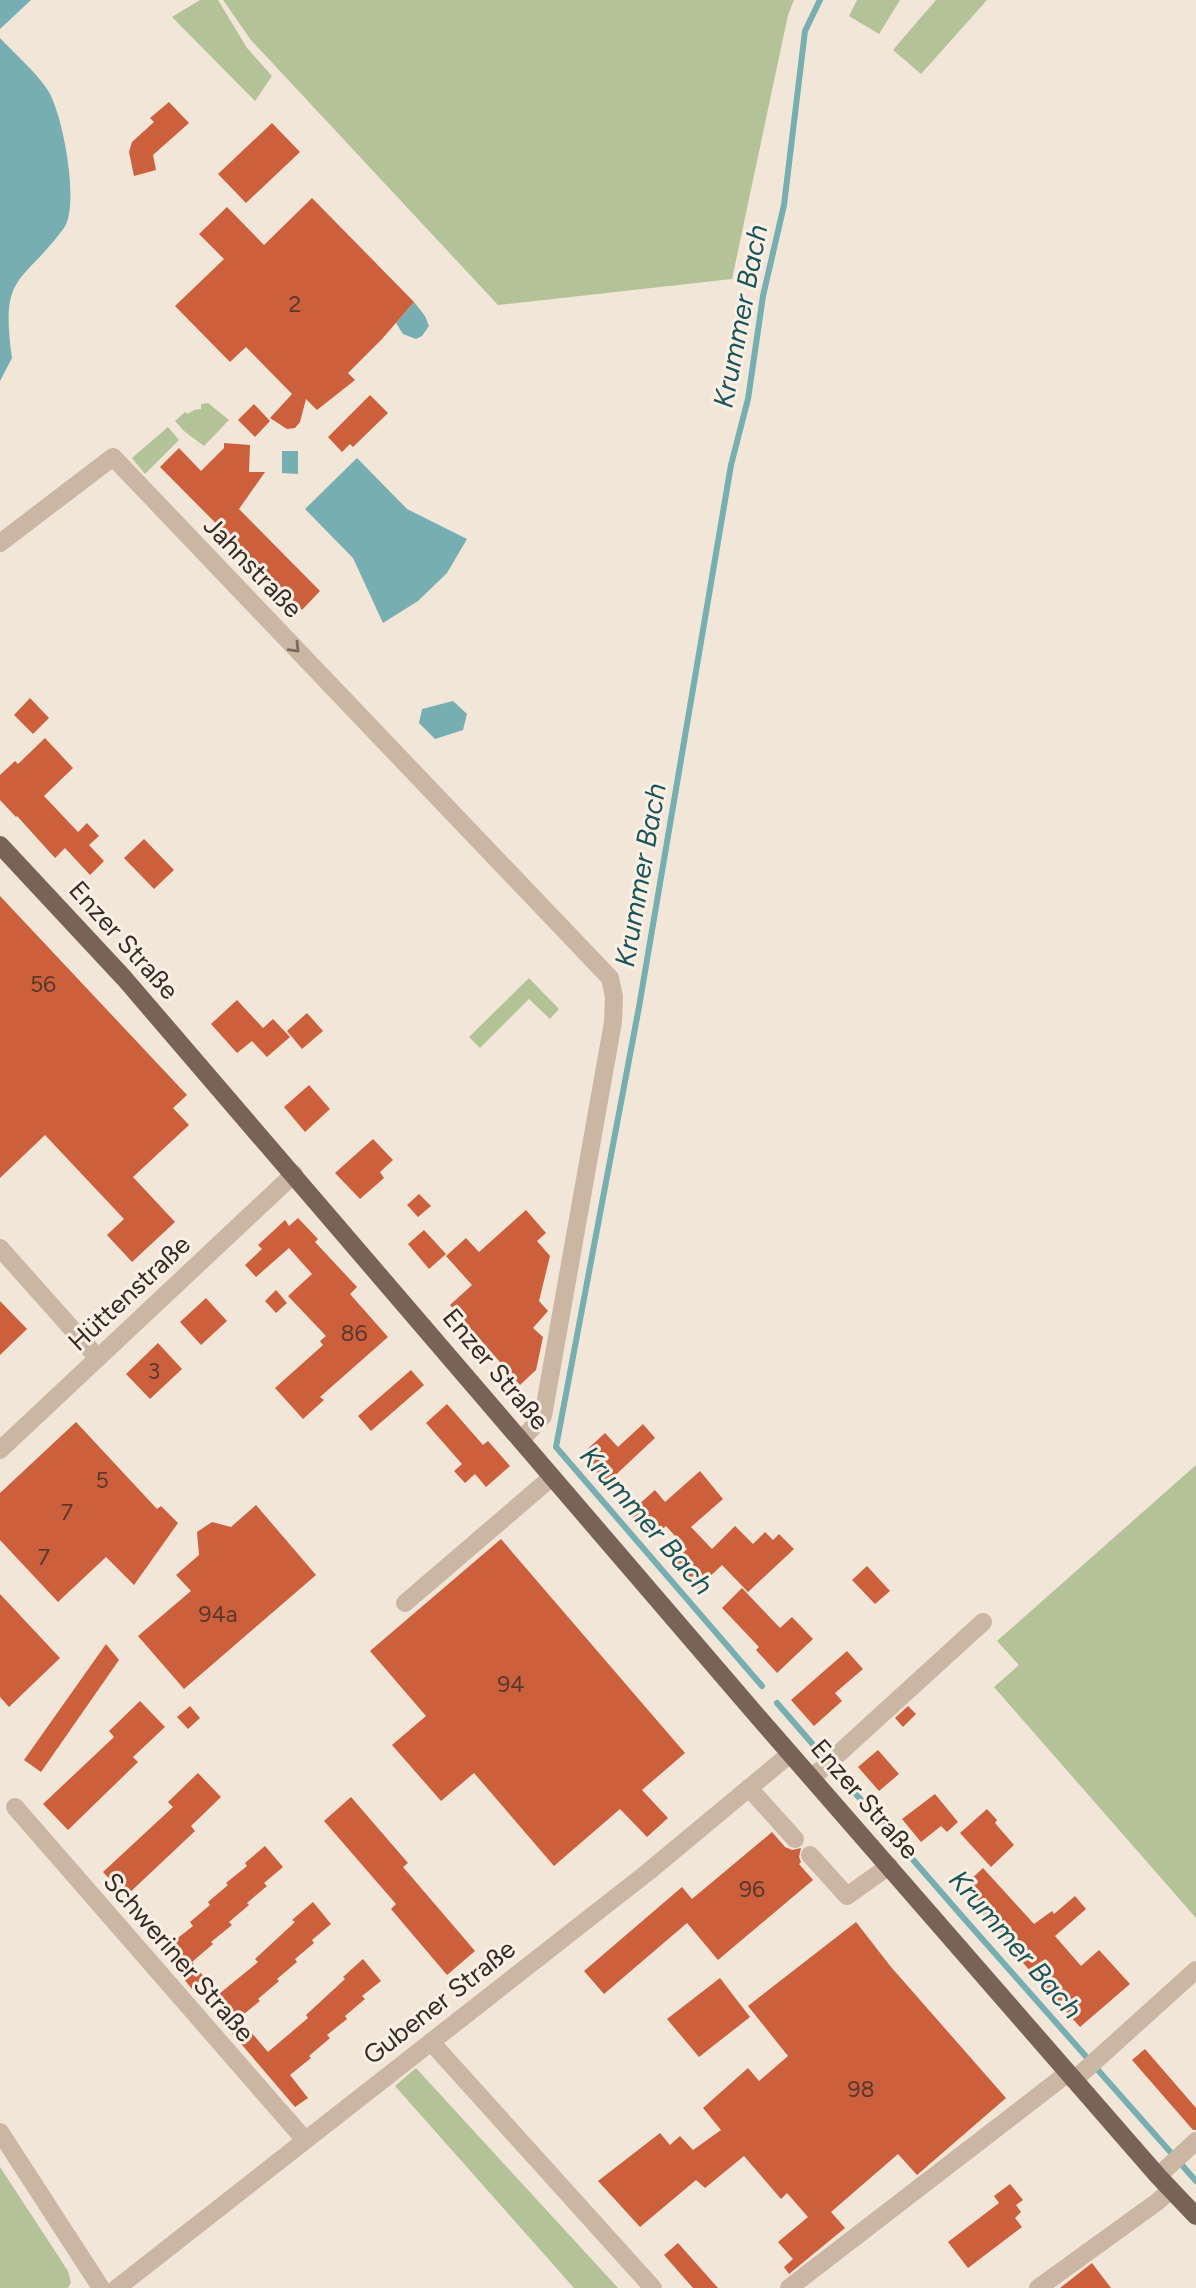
<svg xmlns="http://www.w3.org/2000/svg" width="1196" height="2288" font-family="Figtree,sans-serif">
<style>
.green{fill:#b4c298}
.water{fill:#76aeb1}
.lines{fill:none;stroke-linecap:round;stroke-linejoin:round}
.stream{stroke:#76aeb1;stroke-width:6}
.building{fill:#cc603d}
.minor{stroke:#cbb6a4;stroke-width:18}
.major{stroke:#796256;stroke-width:18}
.oneway{stroke:#796a5f}
.labels{text-anchor:middle;stroke-width:6;stroke-linejoin:round;paint-order:stroke}
.number-label{font-size:23px;fill:#5c382c}
.street-label{font-size:26px;fill:#362b26;stroke:#faf0e5}
.water-label{font-size:28px;font-style:italic;fill:#1a5559;stroke:#faf0e5}
</style>
<rect width="100%" height="100%" fill="#f2e6d8"/>
<g class="green">
<path d="M200,0h18l29,48 25,28 -17,25 -83,-84z"/>
<path d="M223,0h571l-6,15 -56,264 -234,26 -247,-265z"/>
<path d="M857,0h43l-21,34 -30,-18z"/>
<path d="M936,0h51l-66,74 -28,-24z"/>
<path d="M208,403l21,17 -25,26 -20,-15 -9,-10 10,-9 3,2 6,-4 7,-1v-5z"/>
<path d="M168,427l11,13 -34,34 -13,-16z"/>
<path d="M529,978l30,31 -9,10 -21,-20 -49,49 -11,-11z"/>
<path d="M1196,1465v453l-202,-231 25,-22 -22,-24z"/>
<path d="M416,2068l202,220h-44l-179,-202z"/>
<path d="M0,2167l68,104 3,12 -3,5h-68z"/>
</g>
<g class="water">
<path d="M0,0h31l-31,29z"/>
<path d="M0,38c15,16 34,32 47,51 16,23 33,116 17,139 -43,58 -64,44 -52,130l-12,23z"/>
<path d="M414,302l11,14 4,10 -7,10 -6,3 -13,-5 -7,-11z"/>
<path d="M282,451h16v23l-16,-1z"/>
<path d="M357,458l50,51 60,30 -20,34 -29,28 -35,22 -30,-65 -48,-49z"/>
<path d="M453,701l14,13 -4,16 -28,9 -16,-16 3,-14z"/>
</g>
<g class="lines">
<g class="stream">
<path d="M762,1686l-206,-239 83,-440 92,-542 17,-66 15,-103 21,-91 21,-174 15,-31"/>
<path d="M777,1703l184,212 235,266"/>
</g>
</g>
<g class="building">
<path d="M169,102l20,21 -36,32 3,15 -22,6 -5,-24 3,-10 22,-20 -4,-4z"/>
<path d="M272,123l28,29 -54,51 -28,-29z"/>
<path d="M312,198l102,104 -32,37 -34,34 7,7 -38,30 -11,-11 -6,23 -5,6 -8,1 -17,-11 22,-24 -46,-47 -16,15 -55,-56 49,-47 -25,-25 28,-27 37,38z"/>
<path d="M370,395l18,18 -35,34 -3,-3 -8,8 -14,-15z"/>
<path d="M254,404l16,17 -15,16 -17,-17z"/>
<path d="M224,443l26,2 -1,27h16l-26,37 81,82 -18,19 -142,-143 19,-19 22,23 23,-23z"/>
<path d="M30,698l19,20 -16,16 -19,-19z"/>
<path d="M45,738l28,30 -29,28 34,36 9,-9 12,13 -10,9 15,16 -14,14 -25,-27 -10,10 -38,-42 -1,1 -16,-17v-25l15,-14 3,3z"/>
<path d="M144,839l30,31 -20,19 -30,-31z"/>
<path d="M0,896l187,199 -14,13 16,17 -56,52 42,45 -43,40 -25,-27 17,-16 -79,-84 -45,43z"/>
<path d="M237,1000l26,28 10,-9 17,18 -23,20 -15,-16 -15,12 -26,-29z"/>
<path d="M307,1013l16,18 -21,18 -15,-18z"/>
<path d="M309,1085l21,24 -25,23 -21,-25z"/>
<path d="M373,1139l20,21 -13,12 4,6 -24,21 -25,-26z"/>
<path d="M419,1194l12,12 -13,11 -11,-12z"/>
<path d="M526,1210l20,23 -9,8 13,15 -11,45 9,10 -15,17 10,9 -7,33 -16,15 -70,-80 22,-20 -26,-29 20,-18 13,14z"/>
<path d="M298,1218l20,21 -3,3 42,45 -7,7 38,43 -68,60 4,3 -21,19 -28,-31 48,-43 -3,-4 6,-5 -38,-40 24,-22 -23,-26 -33,29 -11,-12 17,-16 -4,-4 27,-25 4,6z"/>
<path d="M424,1230l22,24 -17,15 -21,-25z"/>
<path d="M276,1290l11,13 -11,10 -11,-12z"/>
<path d="M206,1298l21,23 -26,24 -21,-23z"/>
<path d="M0,1301l27,28 -27,26z"/>
<path d="M158,1343l24,26 -32,30 -24,-25z"/>
<path d="M411,1370l13,15 -53,46 -13,-15z"/>
<path d="M447,1404l36,41 5,-4 22,25 -24,21 -11,-13 -10,9 -11,-12 8,-7 -36,-41z"/>
<path d="M76,1422l81,87 4,-3 17,17 -44,62 -28,-28 -48,45 -58,-62v-47z"/>
<path d="M643,1424l12,14 -48,45 -26,-28 24,-22 13,14z"/>
<path d="M700,1471l23,28 -32,28 21,22 23,-23 18,18 12,-12 8,8 6,-6 15,15 -46,43 -26,-27 -24,23 -25,-26 14,-13 -21,-23 -14,13 -23,-26 26,-23 10,12z"/>
<path d="M256,1505l60,70 -132,114 -46,-53 53,-45 -15,-16 23,-20 -2,-23 15,-10 19,5z"/>
<path d="M501,1539l184,214 -43,37 26,28 -21,19 -27,-28 -66,57 -80,-93 -33,28 -49,-56 34,-29 -56,-65z"/>
<path d="M867,1566l23,25 -15,13 -23,-24z"/>
<path d="M742,1588l38,40 12,-11 21,22 -36,34 -21,-23 3,-3 -37,-39z"/>
<path d="M0,1594l60,64 -51,49 -9,-10z"/>
<path d="M106,1644l13,16 -78,112 -17,-12z"/>
<path d="M847,1651l16,18 -28,24 7,8 -28,25 -23,-26z"/>
<path d="M140,1701l25,26 -32,30 5,5 -70,68 -25,-26 71,-67 -5,-6z"/>
<path d="M190,1706l10,12 -12,11 -11,-12z"/>
<path d="M908,1706l8,8 -13,13 -8,-9z"/>
<path d="M878,1750l21,24 -20,17 -21,-24z"/>
<path d="M198,1773l23,24 -30,29 4,5 -69,65 -23,-24 70,-65 -5,-5z"/>
<path d="M935,1794l23,28 -11,10 -6,-6 -20,16 -19,-23z"/>
<path d="M351,1797l57,66 -5,4 72,84 -28,24 -56,-66 5,-5 -72,-83z"/>
<path d="M987,1809l10,11 -2,3 19,22 -23,22 -31,-34z"/>
<path d="M772,1832l13,15 7,3 9,-2 -2,9 2,5 -2,2 14,16 -95,80 -31,-37 -83,71 -20,-23 98,-84 10,12z"/>
<path d="M265,1846l18,21 -19,16 3,3 -20,17 2,2 -20,17 3,3 -21,17 2,2 -21,18 12,15 -12,12 -24,-29 13,-11 -7,-8 19,-15 -3,-4 20,-17 -2,-3 20,-17 -2,-2 21,-17 -2,-3z"/>
<path d="M983,1868l51,56 18,-13 2,3 21,-18 11,13 -31,27 26,30 18,-16 31,34 -50,43 -65,-73 3,-2 -37,-40 4,-4 -13,-14 5,-5 -8,-8z"/>
<path d="M313,1902l18,22 -19,16 2,3 -19,16 2,3 -20,17 2,2 -21,18 2,2 -21,17 29,34 40,-34 -2,-3 39,-36 -2,-2 20,-18 18,22 -19,15 3,3 -20,17 2,3 -20,16 3,3 -21,18 2,2 -21,17 18,23 -13,9 -81,-95 11,-10 -6,-8 39,-32 -3,-3 40,-37 -3,-2z"/>
<path d="M856,1922l35,45 115,131 -89,77 -19,-21 -67,58 14,16 -56,46 -5,-7 9,-8 -15,-17 30,-25 -21,-24 -6,6 -37,-43 -39,32 -9,-8 -56,47 -42,-46 62,-48 10,12 10,-9 13,14 28,-20 -18,-22 45,-40 11,13 29,-25 -40,-50z"/>
<path d="M720,1978l30,39 -51,40 -32,-38z"/>
<path d="M1145,2049l51,59v22h-3l-61,-70z"/>
<path d="M1010,2184l13,16 -7,5 5,7 -6,6 7,9 -54,41 -20,-26 51,-39 -5,-7z"/>
<path d="M678,2243l40,45h-25l-29,-33z"/>
<path d="M1092,2263l19,25h-51z"/>
</g>
<g class="lines">
<g class="minor">
<path d="M0,543l113,-86 497,521 4,19 -1,25 -70,394 -21,23"/>
<path d="M0,1248l98,110"/>
<path d="M0,1450l294,-276"/>
<path d="M405,1603l147,-126"/>
<path d="M812,1778l171,-156"/>
<path d="M749,1788l46,51"/>
<path d="M15,1807l290,333"/>
<path d="M810,1855l37,41 42,-30"/>
<path d="M431,2042l222,246"/>
<path d="M1074,2080l122,-110"/>
<path d="M0,2132l101,156"/>
<path d="M1158,2176l38,-35"/>
<path d="M117,2288l531,-416 142,-118"/>
<path d="M789,2288l279,-215"/>
<path d="M1038,2288l119,-86 14,-12"/>
</g>
<path class="major" d="M0,845l124,133 629,733 405,465 38,40"/>
</g>
<defs><path id="oneway-chevron" d="M-2-3.5L2.5 0L-2 3.5" fill="none" stroke-width="1.6" stroke-linecap="round" stroke-linejoin="round" transform="scale(1.75)"/></defs>
<use class="oneway" href="#oneway-chevron" transform="translate(295 648) rotate(46)"/>
<g class="labels">
<g class="number-label">
<text x="295" y="312">2</text>
<text x="43" y="992">56</text>
<text x="354" y="1341">86</text>
<text x="154" y="1379">3</text>
<text x="102" y="1488">5</text>
<text x="67" y="1520">7</text>
<text x="44" y="1565">7</text>
<text x="218" y="1622">94a</text>
<text x="511" y="1692">94</text>
<text x="752" y="1897">96</text>
<text x="861" y="2097">98</text>
</g>
<g class="street-label">
<text transform="translate(253 567) rotate(46)" y="9">Jahnstraße</text>
<text transform="translate(124 940) rotate(48)" y="9">Enzer Straße</text>
<text transform="translate(129 1293) rotate(-43)" y="9">Hüttenstraße</text>
<text transform="translate(496 1369) rotate(50)" y="9">Enzer Straße</text>
<text transform="translate(865 1799) rotate(49)" y="9">Enzer Straße</text>
<text transform="translate(179 1957) rotate(49)" y="9">Schweriner Straße</text>
<text transform="translate(439 2002) rotate(-38)" y="9">Gubener Straße</text>
</g>
<g class="water-label">
<text transform="translate(740 316) rotate(-79)" y="10">Krummer Bach</text>
<text transform="translate(640 875) rotate(-80)" y="10">Krummer Bach</text>
<text transform="translate(647 1520) rotate(49)" y="10">Krummer Bach</text>
<text transform="translate(1016 1944) rotate(49)" y="10">Krummer Bach</text>
</g>
</g>
</svg>
